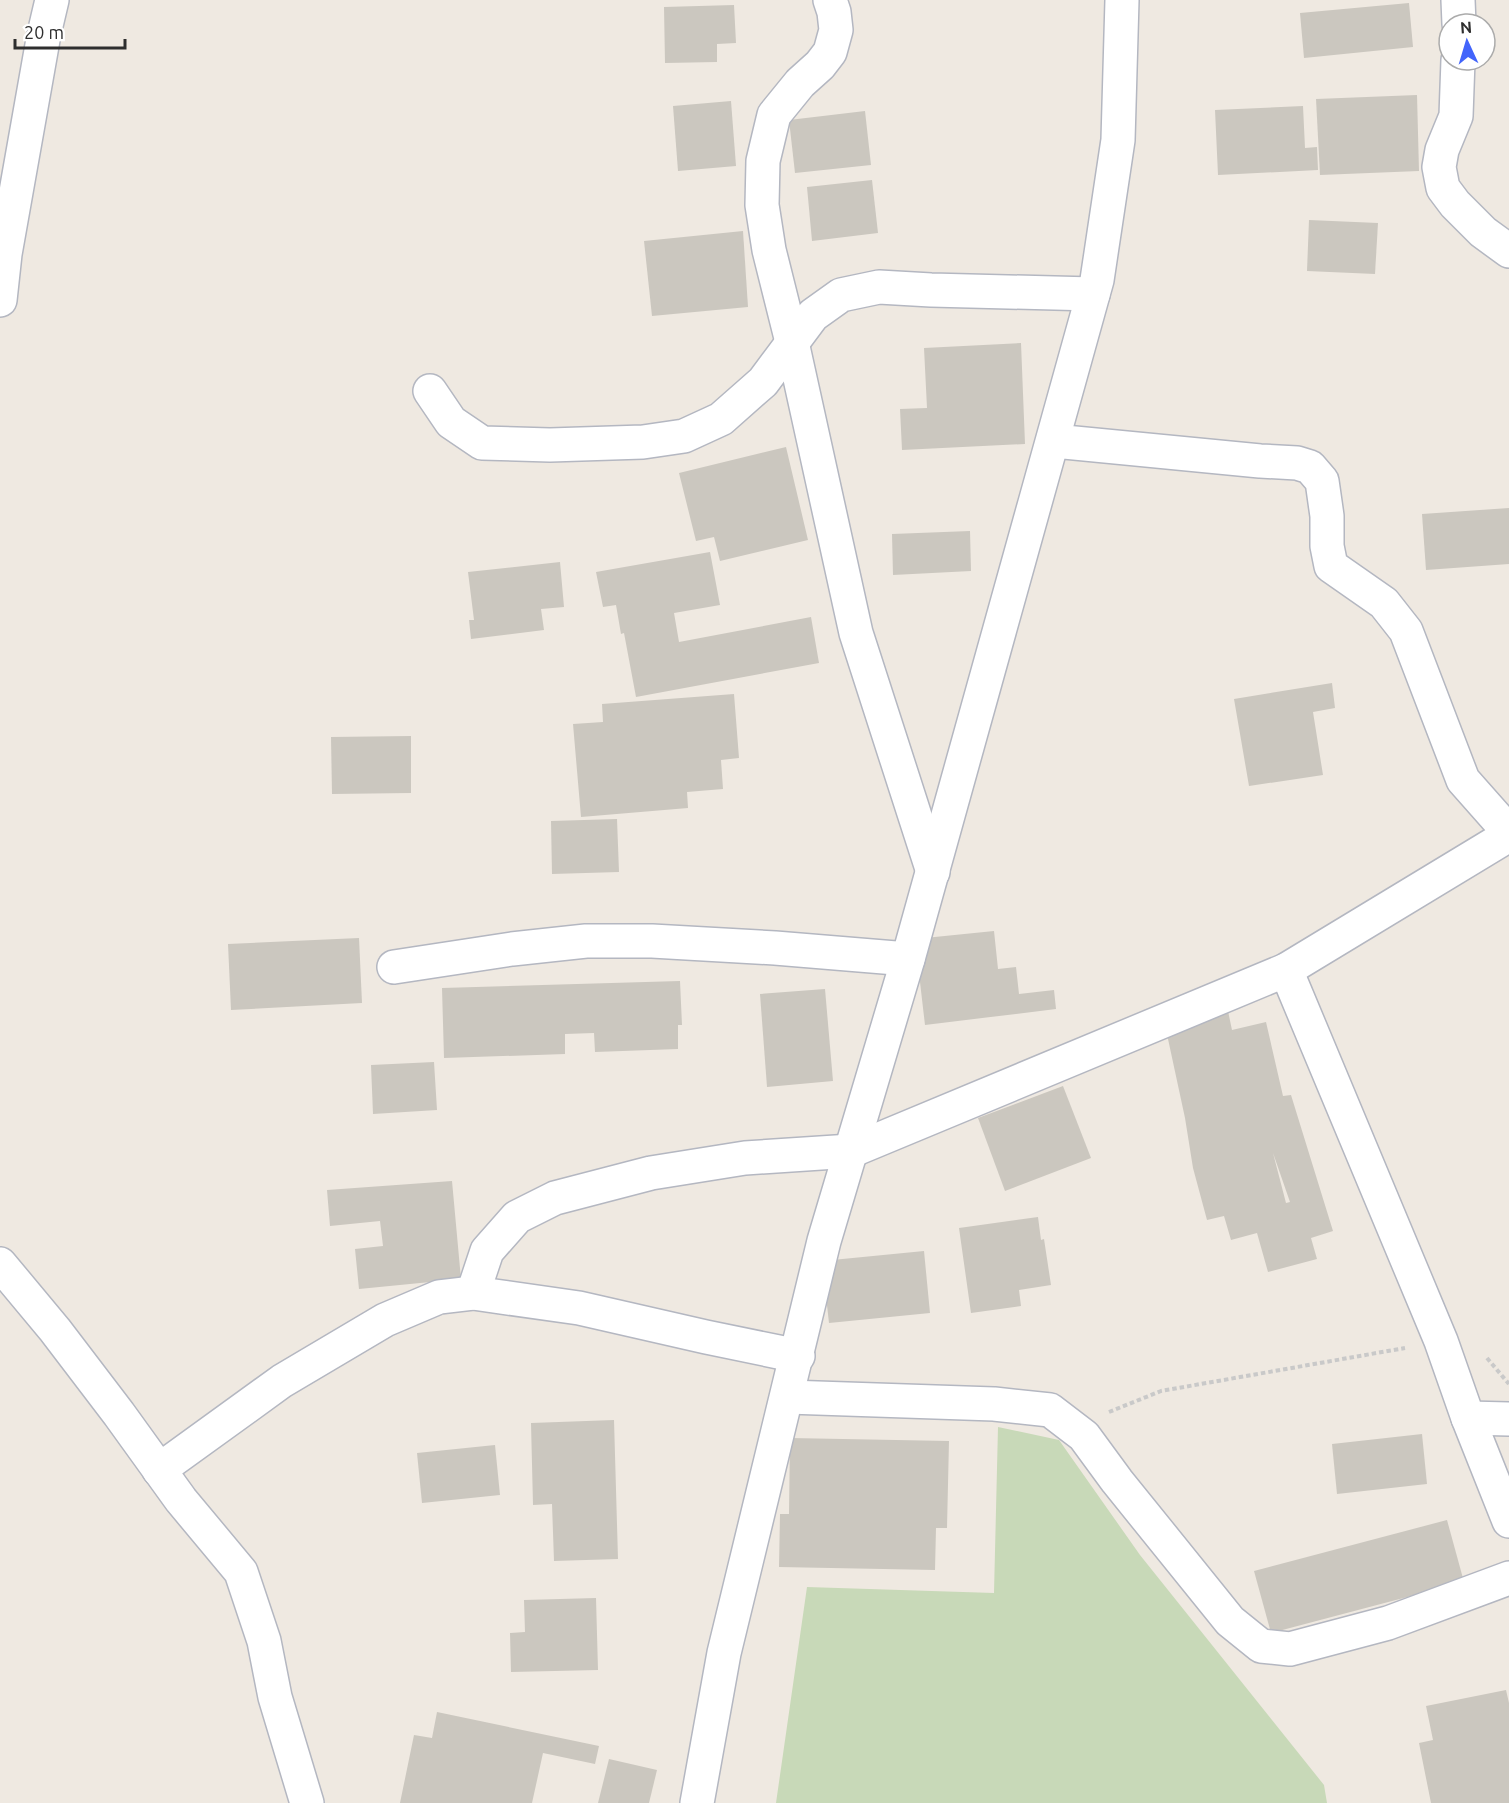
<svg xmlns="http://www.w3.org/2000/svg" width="1509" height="1803" font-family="Ubuntu,sans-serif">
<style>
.cemetery{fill:#c8d9b8}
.building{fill:#cbc7bf;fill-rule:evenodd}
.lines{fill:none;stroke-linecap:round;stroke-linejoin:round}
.minor-casing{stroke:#b4b7c1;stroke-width:36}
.path{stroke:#c9c9c9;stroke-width:4;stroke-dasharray:4.5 3;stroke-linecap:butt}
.minor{stroke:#fff;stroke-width:33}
</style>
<rect width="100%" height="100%" fill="#efe9e1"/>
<path class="cemetery" d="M998,1427l61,13 81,115 184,230 3,18h-551l31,-216 187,6z"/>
<g class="building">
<path d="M1409,3l4,44 -109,11 -4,-45z"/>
<path d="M734,5l2,38 -19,1v18l-52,1 -1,-56z"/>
<path d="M1417,95l2,76 -99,4 -4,-76z"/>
<path d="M731,101l5,65 -58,5 -5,-65z"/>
<path d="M1303,106l2,42 12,-1 1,23 -100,5 -3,-65z"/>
<path d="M865,111l6,54 -76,8 -6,-53z"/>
<path d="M872,180l6,53 -66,8 -5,-54z"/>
<path d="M1309,220l69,3 -3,51 -68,-3z"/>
<path d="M743,231l5,76 -96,9 -8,-75z"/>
<path d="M1021,343l4,101 -123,6 -2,-41 27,-1 -3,-60z"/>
<path d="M786,447l22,93 -88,21 -6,-24 -18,4 -17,-68z"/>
<path d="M1509,508v56l-83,6 -4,-56z"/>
<path d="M970,531l1,40 -78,4 -1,-41z"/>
<path d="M710,552l10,53 -46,8 5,29 132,-25 8,46 -183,34 -12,-64 -3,1 -5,-29 -13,2 -7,-35z"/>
<path d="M560,562l4,45 -23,2 3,21 -73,9 -2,-19h5l-6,-48z"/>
<path d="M1332,683l3,25 -22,4 10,63 -74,11 -15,-87z"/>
<path d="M734,694l5,64 -18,2 2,29 -36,3 1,16 -107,9 -8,-93 30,-2 -1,-18z"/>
<path d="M411,736v57l-79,1 -1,-57z"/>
<path d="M617,819l2,53 -67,2 -1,-53z"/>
<path d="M994,931l4,38 18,-2 3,27 35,-4 2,19 -131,16 -10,-86z"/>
<path d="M359,938l3,65 -131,7 -3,-66z"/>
<path d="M680,981l2,44h-4v24l-83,3 -1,-19 -29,1v20l-121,4 -2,-70z"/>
<path d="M825,989l8,92 -66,6 -7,-93z"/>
<path d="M1228,1011l4,19 34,-8 17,74 8,-1 42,136 -22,7 6,21 -49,13 -11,-39 -26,7 -7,-24 -17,4 -14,-52 -8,-50 -20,-93zM1273,1153l17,49 -4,1z"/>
<path d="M434,1062l3,48 -64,4 -2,-49z"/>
<path d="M1063,1086l28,72 -86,33 -27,-73z"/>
<path d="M452,1181l9,98 -102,10 -4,-40 28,-3 -3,-25 -50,5 -3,-36z"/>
<path d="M1038,1217l3,23 3,-1 7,46 -32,5 2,16 -50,7 -12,-85z"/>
<path d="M924,1251l6,62 -101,10 -7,-62z"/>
<path d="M614,1420l4,139 -64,2 -2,-57 -19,1 -2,-82z"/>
<path d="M1422,1434l5,50 -90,10 -5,-50z"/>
<path d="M790,1438l159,3 -2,87h-11l-1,42 -156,-3 1,-53h9z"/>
<path d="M495,1445l5,50 -78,8 -5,-50z"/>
<path d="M1447,1520l17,62 -193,51 -17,-62z"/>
<path d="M596,1598l2,72 -87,2 -1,-39 15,-1 -1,-32z"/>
<path d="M1506,1690l3,13v100h-78l-12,-60 14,-3 -7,-34z"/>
<path d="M437,1712l162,34 -4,18 -52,-11 -11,50h-132l14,-68 18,3z"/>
<path d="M609,1759l48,11 -8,33h-51z"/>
</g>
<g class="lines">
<defs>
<g id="minor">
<path d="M830,0l4,12 2,18 -6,22 -10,13 -20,18 -26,32 -11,46 -1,44 7,45 23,92 64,291 77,239"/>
<path d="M1458,0l1,24"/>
<path d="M1458,60l-2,56 -14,34 -3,17 4,21 12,16 28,28 26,19"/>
<path d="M0,300l5,-46 39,-220 8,-34"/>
<path d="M430,391l21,31 31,21 68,2 93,-3 41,-6 37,-17 42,-37 50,-67 28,-20 38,-8 52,3 162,4"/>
<path d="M1054,441l206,20 37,2 13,4 12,14 5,35v30l4,20 53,37 22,28 57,149 46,52"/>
<path d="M394,967l118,-18 74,-8h66l123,7 133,11"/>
<path d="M1286,970l155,371 27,77 41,103"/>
<path d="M0,1264l55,66 64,84 62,86 60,72 23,69 11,56 32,106"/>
<path d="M473,1293l14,-42 30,-34 38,-19 96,-25 94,-15 106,-7 435,-181 223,-135"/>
<path d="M788,1397l206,7 56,6 34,26 33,45 113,140 31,25 29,3 98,-26 121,-45"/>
<path d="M1468,1418l41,1"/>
<path d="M159,1470l123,-89 103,-61 54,-23 34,-4 106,15 127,29 92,19"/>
<path d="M697,1803l27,-150 100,-412 84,-282 189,-679 21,-140 4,-140"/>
</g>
</defs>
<use href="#minor" class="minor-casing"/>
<g class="path">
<path d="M1487,1358l22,26"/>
<path d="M1109,1412l52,-21 244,-43"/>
</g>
<use href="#minor" class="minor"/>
</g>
<g transform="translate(1467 42) rotate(356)"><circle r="28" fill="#ffffff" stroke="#ababab" stroke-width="1.5"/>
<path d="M0-4.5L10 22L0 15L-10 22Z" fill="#4264fb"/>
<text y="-9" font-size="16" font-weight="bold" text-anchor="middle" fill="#2e2e2e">N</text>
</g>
<path d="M15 39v9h110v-9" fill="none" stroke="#2e2e2e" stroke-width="3"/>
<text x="24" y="39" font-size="18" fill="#2e2e2e" stroke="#ffffff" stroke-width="4.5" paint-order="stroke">20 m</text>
</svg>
